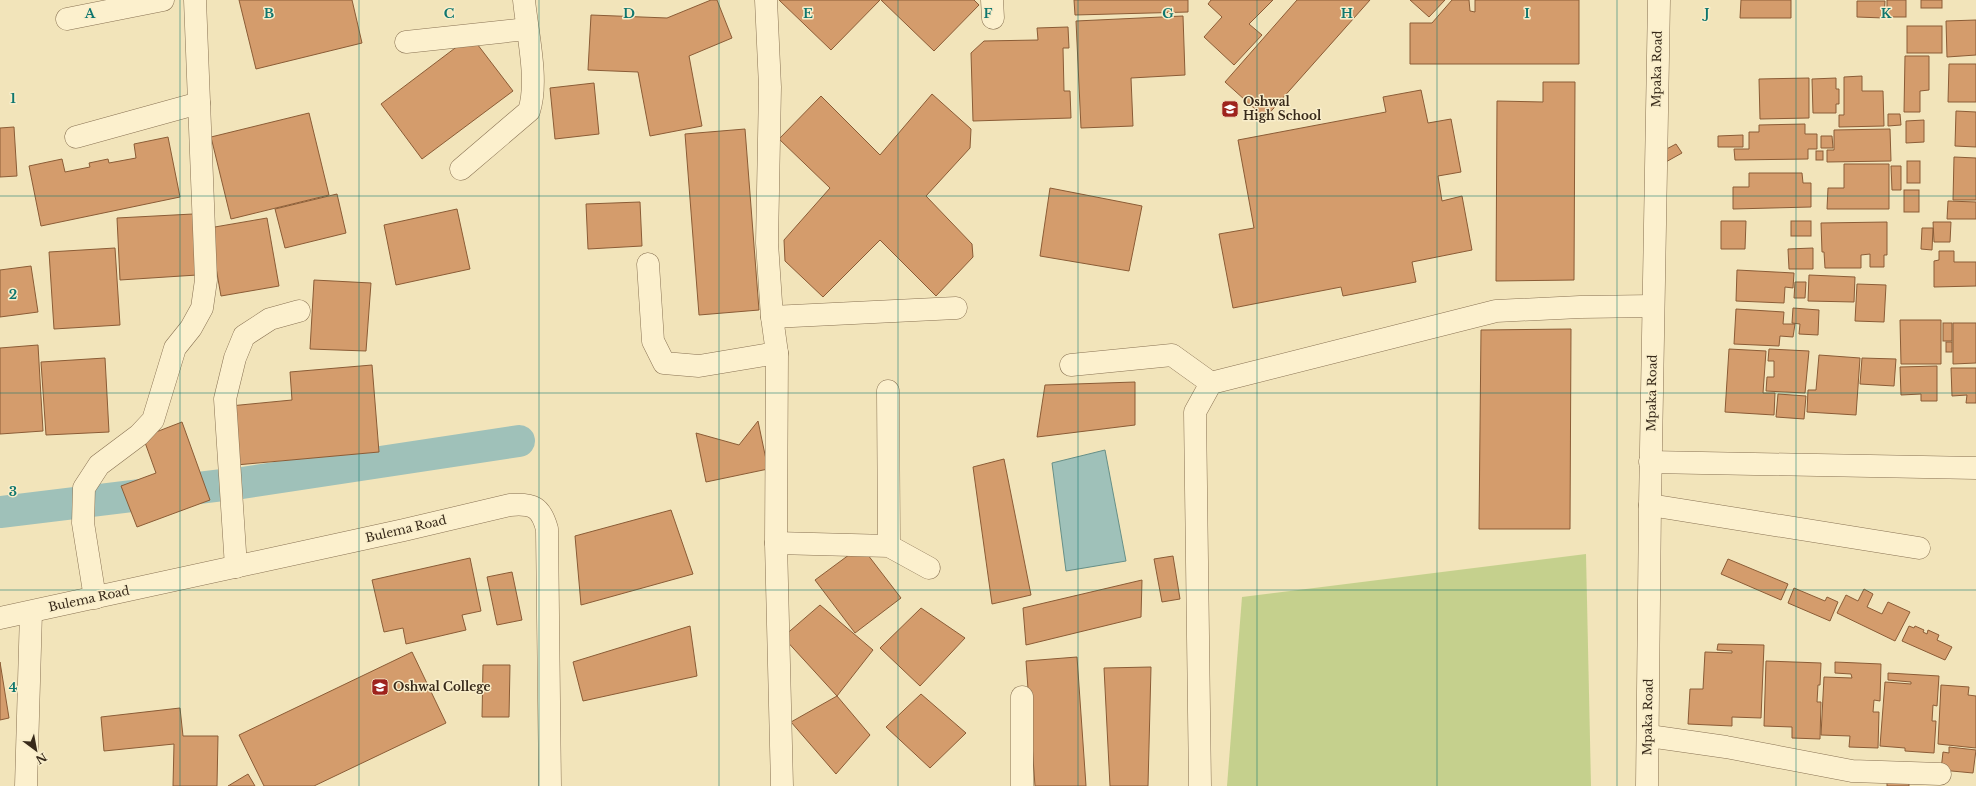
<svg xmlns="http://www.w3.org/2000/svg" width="1976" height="786" font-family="'Libre Baskerville',serif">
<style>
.green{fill:#c5d08d}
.water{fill:#9fc1b9;stroke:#668f87}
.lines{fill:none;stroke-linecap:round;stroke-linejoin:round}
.canal{stroke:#9fc1b9;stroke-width:32}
.building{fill:#d49c6c;stroke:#8b5c36}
.minor-casing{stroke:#897253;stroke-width:23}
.minor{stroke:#fcf0cd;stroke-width:22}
.grid{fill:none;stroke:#0f766e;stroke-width:1;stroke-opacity:0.55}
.labels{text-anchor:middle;stroke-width:3;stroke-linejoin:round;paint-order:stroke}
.street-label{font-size:12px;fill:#372919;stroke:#f8edca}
.poi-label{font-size:12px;font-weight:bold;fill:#372919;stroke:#f8edca;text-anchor:start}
.grid-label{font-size:13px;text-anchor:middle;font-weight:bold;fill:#0f766e;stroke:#f8edca;stroke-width:3;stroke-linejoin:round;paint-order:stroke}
</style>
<rect width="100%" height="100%" fill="#f2e4ba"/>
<path class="green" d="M1586,554l5,232h-364l15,-189z"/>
<path class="water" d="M1105,450l21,111 -60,10 -14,-108z"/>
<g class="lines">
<g class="canal">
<path d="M242,483l277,-42"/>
<path d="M0,512l223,-27"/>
</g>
</g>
<g class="building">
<path d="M239,0h113l10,43 -106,26z"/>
<path d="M711,0h6l15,38 -43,18 13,70 -52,10 -12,-64 -50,-2 3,-55 76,3z"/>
<path d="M779,0h101l-49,50z"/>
<path d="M881,0h93l5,5 -45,46z"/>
<path d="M1074,0h114v12l-113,3z"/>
<path d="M1211,0h62l-24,24 13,11 -28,30 -30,-28 18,-20 -14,-13z"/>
<path d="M1297,0h73l-105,118 -40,-36z"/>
<path d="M1410,0h35l-16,17z"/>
<path d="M1452,0h17l1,11 5,1v-12h104v64h-169v-41h22z"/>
<path d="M1741,0h50v18h-51z"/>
<rect x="1887" y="0" width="19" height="17"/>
<rect x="1921" y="0" width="21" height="8"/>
<path d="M1857,1h28l-1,17 -27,-1z"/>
<path d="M1183,16l2,59 -54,3 2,48 -52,2 -5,-107z"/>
<path d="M1976,20v35l-29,2 -1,-36z"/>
<rect x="1907" y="26" width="35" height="27"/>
<path d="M1068,27l1,21h-6l1,43h6l1,27 -98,3 -2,-68 13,-12 54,-1 -1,-12z"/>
<path d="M471,36l42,55 -91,68 -41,-55z"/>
<path d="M1905,56h24v34l-9,1v21h-16z"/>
<path d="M1949,64h27v38h-28z"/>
<path d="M1862,76v15h21l1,35 -45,1v-12h5v-38z"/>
<path d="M1809,78v40l-49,1 -1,-40z"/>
<path d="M1836,78v11h3v15h-3v9h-23l-1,-34z"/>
<path d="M1543,82h32l-1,198 -78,1 1,-180 46,1z"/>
<path d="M594,83l5,51 -44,5 -5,-51z"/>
<path d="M1421,90l7,33 23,-4 10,53 -23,4 4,25 20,-5 10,54 -60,12 4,20 -73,14 -2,-9 -108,21 -14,-74 35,-6 -16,-88 148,-28 -3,-15z"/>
<path d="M932,94l39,35 -1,19 -44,48 46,48 1,13 -37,39 -56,-56 -57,57 -38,-36 -1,-21 46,-52 -51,-49 42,-43 59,59z"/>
<path d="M1956,111l20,1v35l-21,-1z"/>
<path d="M309,113l20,82 -98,24 -20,-82z"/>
<path d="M1888,114h12l1,11 -13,1z"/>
<path d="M1924,120v22l-18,1v-22z"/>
<path d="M1805,124v10h12v15h-9v10l-73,1 -1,-11h15v-17h10v-7z"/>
<path d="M14,127l3,49 -17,1v-49z"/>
<path d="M745,129l14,181 -60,5 -14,-181z"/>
<path d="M1890,129l1,32 -64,1v-12h7v-20z"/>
<path d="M1743,135v12h-25v-11z"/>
<path d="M1821,136h11l1,12h-12z"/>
<path d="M168,137l12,60 -139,29 -12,-60 33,-7 3,13 25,-5 -1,-4 19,-4 1,4 27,-5 -2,-14z"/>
<path d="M1676,144l6,9 -18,10 -5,-10z"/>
<rect x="1816" y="151" width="7" height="9"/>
<path d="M1954,157l22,1v42h-23z"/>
<rect x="1907" y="161" width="13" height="22"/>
<path d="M1844,164h45v45h-62l1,-21h16z"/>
<path d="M1891,166h10v24h-9z"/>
<path d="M1749,173h53l1,10h8v24l-78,2v-22h16z"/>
<path d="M1050,188l92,18 -13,65 -89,-15z"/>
<rect x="1904" y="190" width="15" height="22"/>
<path d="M337,194l9,39 -61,15 -10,-39z"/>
<path d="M1948,201l28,1v17h-29z"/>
<path d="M640,202l2,44 -54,3 -2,-45z"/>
<path d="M457,209l13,60 -74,16 -12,-60z"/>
<path d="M193,214l4,61 -77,5 -3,-62z"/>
<path d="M267,218l12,68 -58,10 -12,-68z"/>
<path d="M1721,221h25l-1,28h-24z"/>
<rect x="1791" y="221" width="20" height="15"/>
<path d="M1887,222v33h-3v12h-14v-13l-9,1v13h-36l-1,-16h-2l-1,-29z"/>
<path d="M1933,222h18l-1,20h-16z"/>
<path d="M1922,228h11l-1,22 -11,-1z"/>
<path d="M115,248l5,77 -66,4 -5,-77z"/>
<path d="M1813,248v21h-24l-1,-20z"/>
<path d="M1939,251h15v11h22v24l-42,1v-26l5,-1z"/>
<path d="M31,266l7,46 -38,5v-47z"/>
<path d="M1737,270l57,3 -1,15 -8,-1 -1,16 -48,-2z"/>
<path d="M1809,275l46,2 -1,25 -46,-1z"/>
<path d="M314,280l57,3 -5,68 -56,-2z"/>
<path d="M1795,282h11l-1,16h-11z"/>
<path d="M1857,284l29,1 -2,37 -29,-1z"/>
<path d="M1793,308l26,2 -1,25 -19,-1 1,-10 -8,-1z"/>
<path d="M1736,309l48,3 -1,12h12l-2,13 -13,-1 -1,10 -45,-2z"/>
<path d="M1900,320h41v44h-40z"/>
<rect x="1943" y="323" width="9" height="18"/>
<path d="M1953,323h23v40l-23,1z"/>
<path d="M1571,329l-1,200h-91l2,-199z"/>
<rect x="1946" y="342" width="6" height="10"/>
<path d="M38,345l5,86 -43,3v-86z"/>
<path d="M1729,349l37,2 -3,42h12l-1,22 -49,-3z"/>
<path d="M1769,349l40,2 -4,42 -39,-2 1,-14h7v-16h-6z"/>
<path d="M1819,355l41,3 -4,57 -49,-3 1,-22h8z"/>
<path d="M105,358l4,74 -63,3 -5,-73z"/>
<path d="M1862,358l34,1 -2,27 -34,-2z"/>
<path d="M372,365l7,87 -143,13 -6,-59 62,-6 -2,-28z"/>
<path d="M1937,366v35h-16v-7l-20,1 -1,-28z"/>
<path d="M1951,368h25v35h-10l1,-8 -15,1z"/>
<path d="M1135,382v43l-98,12 8,-52z"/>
<path d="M1778,394l28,2 -2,23 -28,-2z"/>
<path d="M758,421l10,48 -62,13 -10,-49 43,12z"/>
<path d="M182,422l28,78 -73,27 -16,-41 35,-13 -13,-36z"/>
<path d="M1004,459l27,136 -39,9 -19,-137z"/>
<path d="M671,510l22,64 -112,31 -6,-69z"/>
<path d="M861,546l40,52 -46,35 -40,-53z"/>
<path d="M1173,556l7,43 -18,3 -8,-43z"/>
<path d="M470,558l11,53 -19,4 4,15 -60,14 -3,-16 -19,4 -12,-52z"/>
<path d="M1728,559l60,25 -7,16 -60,-26z"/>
<path d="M512,572l10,48 -25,5 -10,-48z"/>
<path d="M1142,580l-1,37 -115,28 -3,-37z"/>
<path d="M1794,588l31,13 2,-4 11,5 -8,19 -42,-18z"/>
<path d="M1864,589l9,5 -6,13 15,7 6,-12 22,10 -15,29 -58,-28 9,-18 12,6z"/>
<path d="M820,605l53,45 -36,46 -54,-59z"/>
<path d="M921,608l44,30 -45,48 -40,-38z"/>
<path d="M690,626l7,50 -114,25 -10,-39z"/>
<path d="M1909,626l5,2 1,-2 9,4 -1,2 4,2 1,-4 11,5 -2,5 15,7 -7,13 -43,-19z"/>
<path d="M1718,644l46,1 -3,73 -29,-1v9l-44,-2 2,-35h13l2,-37 27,1v-2l-15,-1z"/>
<path d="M412,652l34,71 -132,63h-50l-25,-51z"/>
<path d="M1077,657l9,129h-51l-9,-125z"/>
<path d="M1766,661l55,2 -1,22h-2l-1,17h4l-1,37 -28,-1v-11l-28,-1z"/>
<path d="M0,662l9,56 -9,2z"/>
<path d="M1835,662l46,2 -1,37 -6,-1 -1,12h6l-1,36 -29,-1 1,-11 -29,-1 3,-58 28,1 -1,-4 -16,-1z"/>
<path d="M483,665h27l-1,52h-27z"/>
<path d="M1151,667l-3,119h-38l-6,-118z"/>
<path d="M1888,673l51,3 -2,30 -4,-1 -1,16h4l-2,32 -29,-2v-3l-25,-2 5,-64 26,2v-2l-23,-2z"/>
<path d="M1941,685l28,2 -1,8 8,1v52l-38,-4z"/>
<path d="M921,694l45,39 -36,35 -44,-41z"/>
<path d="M837,696l33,39 -34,39 -45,-52z"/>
<path d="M180,708l3,28h35l-1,50h-44l1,-42 -70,7 -3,-34z"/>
<path d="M1949,747l27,3 -3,23 -32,-3 2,-18 6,1z"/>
<path d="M248,774l7,12h-27z"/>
<path d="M1887,782l22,1v3h-22z"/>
</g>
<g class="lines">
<defs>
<g id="minor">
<path d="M766,0l4,87 -3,156 5,74 5,36 -1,190 6,243"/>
<path d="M992,0l1,18"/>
<path d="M67,19l96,-19"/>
<path d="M406,42l121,-13"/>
<path d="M76,137l123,-34"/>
<path d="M461,169l68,-58c10,-30 -2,-79 -5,-111"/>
<path d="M648,264l5,77 11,22 35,3 78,-13"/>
<path d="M772,317l184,-9"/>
<path d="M1071,365l101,-10 39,28"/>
<path d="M888,391l1,155"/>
<path d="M1650,462l326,6"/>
<path d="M1650,505l269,43"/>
<path d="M776,543l113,3 40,22"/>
<path d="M236,567l-11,-168 10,-41 9,-22 26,-17 29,-8"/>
<path d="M95,598l-12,-75 1,-35 15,-23 40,-30 14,-15 22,-72 16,-20 11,-20 4,-28 -11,-280"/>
<path d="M0,618l404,-88 106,-25c23,-2 31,2 37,24l3,257"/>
<path d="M1649,736l77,11 126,24 88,3"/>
<path d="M26,786l5,-174"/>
<path d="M1022,786v-89"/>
<path d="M1200,786l-5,-374 16,-29 285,-72 84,-4 73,-1"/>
<path d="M1647,786l3,-281 9,-505"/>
</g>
</defs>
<use href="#minor" class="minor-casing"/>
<use href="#minor" class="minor"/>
</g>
<path class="grid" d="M180,0v786M359,0v786M539,0v786M719,0v786M898,0v786M1078,0v786M1257,0v786M1437,0v786M1617,0v786M1796,0v786M0,196h1976M0,393h1976M0,590h1976"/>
<defs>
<symbol id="school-square" viewBox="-11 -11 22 22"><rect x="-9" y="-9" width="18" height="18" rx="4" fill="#9e231d" stroke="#f8edca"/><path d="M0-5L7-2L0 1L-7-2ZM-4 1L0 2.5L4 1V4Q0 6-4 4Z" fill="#fff"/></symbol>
<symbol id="university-square" viewBox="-11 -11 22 22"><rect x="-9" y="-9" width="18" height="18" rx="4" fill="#9e231d" stroke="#f8edca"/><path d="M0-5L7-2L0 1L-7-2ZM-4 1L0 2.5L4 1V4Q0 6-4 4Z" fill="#fff"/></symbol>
</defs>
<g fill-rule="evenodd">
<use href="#school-square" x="1220" y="99" width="20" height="20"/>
<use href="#university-square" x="370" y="677" width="20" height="20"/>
</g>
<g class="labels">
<g class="street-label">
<text transform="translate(1657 69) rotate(-89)" y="4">Mpaka Road</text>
<text transform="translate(1652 393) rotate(-89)" y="4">Mpaka Road</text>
<text transform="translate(406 529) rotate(-13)" y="4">Bulema Road</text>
<text transform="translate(89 599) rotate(-12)" y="4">Bulema Road</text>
<text transform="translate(1648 717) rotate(-89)" y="4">Mpaka Road</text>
</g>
<g class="poi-label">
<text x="1243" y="106">Oshwal<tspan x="1243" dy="14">High School</tspan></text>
<text x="393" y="691">Oshwal College</text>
</g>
</g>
<g class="grid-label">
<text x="90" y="18">A</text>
<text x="269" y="18">B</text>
<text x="449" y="18">C</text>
<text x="629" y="18">D</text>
<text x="808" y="18">E</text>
<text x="988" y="18">F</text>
<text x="1168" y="18">G</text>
<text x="1347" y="18">H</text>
<text x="1527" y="18">I</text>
<text x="1707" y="18">J</text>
<text x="1886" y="18">K</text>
<text x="13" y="103">1</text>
<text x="13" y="299">2</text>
<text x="13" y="496">3</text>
<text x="13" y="692">4</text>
</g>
<g transform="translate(36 750) rotate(148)" stroke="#f8edca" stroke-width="3" paint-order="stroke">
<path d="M0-3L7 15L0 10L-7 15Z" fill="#372919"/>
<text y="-6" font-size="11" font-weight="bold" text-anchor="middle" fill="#372919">N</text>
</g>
</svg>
